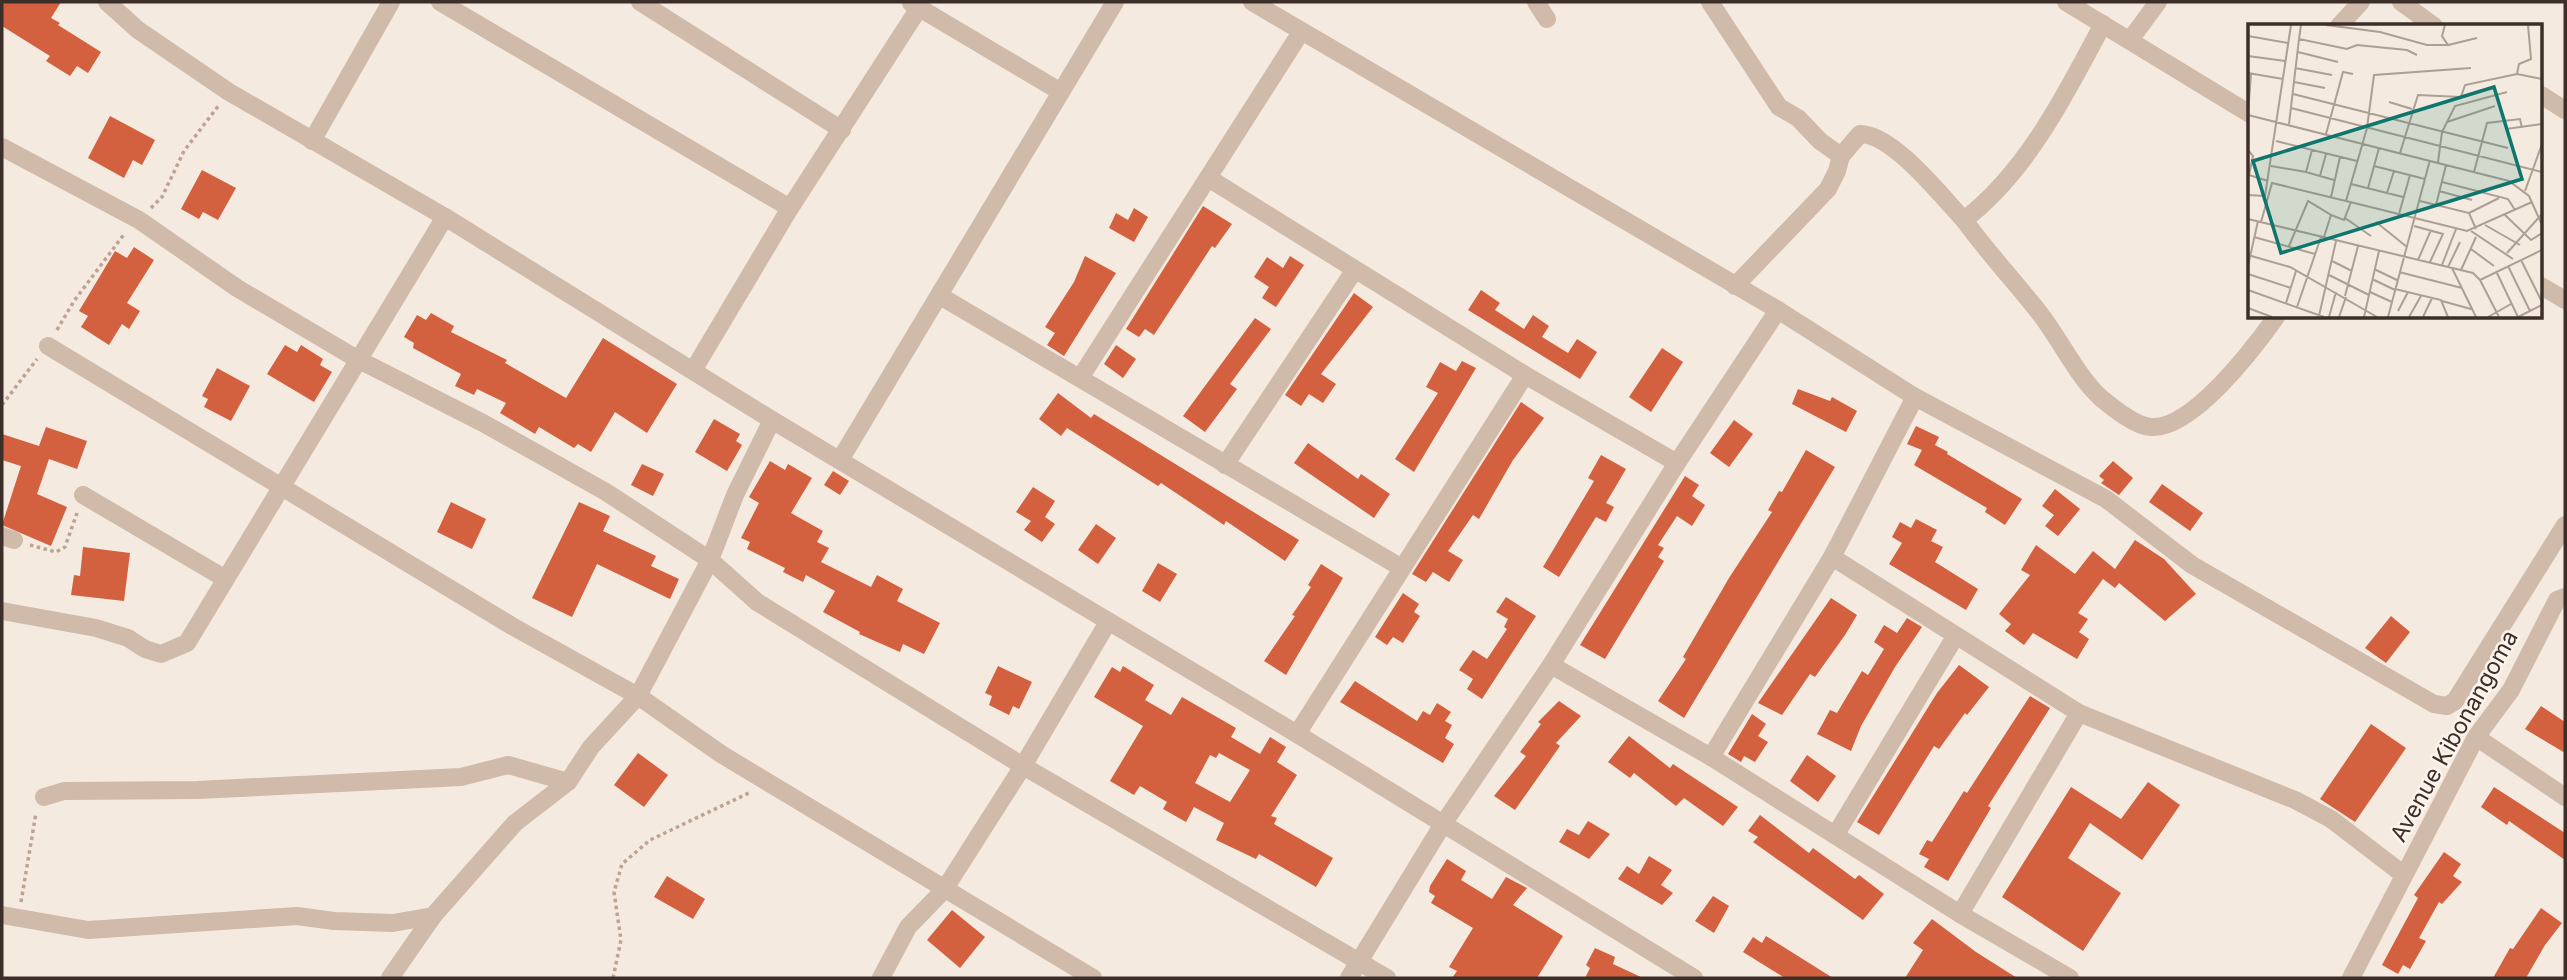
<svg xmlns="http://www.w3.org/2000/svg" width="2567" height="980" font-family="Inter,sans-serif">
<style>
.building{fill:#d3603f;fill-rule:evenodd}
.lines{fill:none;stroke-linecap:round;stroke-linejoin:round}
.path{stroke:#bca392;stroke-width:3.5;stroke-dasharray:3.5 3.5;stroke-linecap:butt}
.minor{stroke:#d0baa9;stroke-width:18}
.labels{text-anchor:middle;stroke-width:5;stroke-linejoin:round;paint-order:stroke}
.street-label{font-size:23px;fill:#3c2f29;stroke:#fcf4ec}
.inset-road{fill:none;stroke:#ab9f96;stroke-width:2}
.view{fill:#0f766e;fill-opacity:0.15;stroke:#0f766e;stroke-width:3.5}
.inset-edge{fill:none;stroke:#3c2f29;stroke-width:3.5}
</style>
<rect width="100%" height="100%" fill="#f5eadf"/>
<g class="building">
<path d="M2,2h59l-10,16 9,5 -2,2 43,27 -13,21 -11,-7 -7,10 -24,-15 4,-5 -48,-30z"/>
<path d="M110,116l45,24 -13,25 -9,-5 -9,18 -36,-20z"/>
<path d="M202,170l34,18 -18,32 -15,-8 -4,7 -18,-10z"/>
<path d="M1203,206l29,18 -17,24 -3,-2 -58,89 -9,-6 -6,8 -13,-8z"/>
<path d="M1134,208l14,9 -14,25 -25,-14 7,-15 12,7z"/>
<path d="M134,247l20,13 -27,43 13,8 -11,18 -7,-5 -13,21 -28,-18 7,-11 -9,-5 36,-60 12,7z"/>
<path d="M1085,256l31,17 -52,83 -17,-11 8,-12 -10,-6 29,-45z"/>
<path d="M1290,256l14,9 -28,42 -14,-9 7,-11 -15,-10 13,-20 16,11z"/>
<path d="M1481,290l19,13 -5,7 29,19 9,-14 16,11 -7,11 26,16 9,-14 20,13 -17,27 -112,-69z"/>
<path d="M1354,293l19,14 -52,67 15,10 -13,19 -14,-9 -8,12 -16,-11z"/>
<path d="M431,313l23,13 -3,6 56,28 -2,3 61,35 37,-60 74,46 -30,49 -32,-21 -24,40 -13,-8 -4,4 -35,-21 -4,7 -35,-21 6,-10 -29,-14 -3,6 -19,-9 6,-12 -48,-26 1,-5 -10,-6 13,-22 9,5z"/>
<path d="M1255,318l16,11 -41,55 7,5 -32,43 -22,-16z"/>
<path d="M285,345l12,7 4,-7 22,14 -3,6 12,7 -18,30 -47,-28z"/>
<path d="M1116,345l20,14 -13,19 -19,-14z"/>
<path d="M1662,348l21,14 -32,50 -22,-15z"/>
<path d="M1462,361l14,7 -62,104 -19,-13 43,-66 -12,-6 14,-25 16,9z"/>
<path d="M217,368l33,18 -19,35 -27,-14 4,-8 -6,-3z"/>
<path d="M1798,389l32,12 2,-4 25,14 -11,21 -54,-28z"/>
<path d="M1058,393l33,25 3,-4 205,126 -14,21 -59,-40 -2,4 -63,-42 -3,3 -91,-58 -6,8 -22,-17z"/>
<path d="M1521,402l23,16 -31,42 -34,59 -6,-4 -25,36 15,9 -14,22 -16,-10 -7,10 -14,-8z"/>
<path d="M714,419l26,15 -4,7 6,4 -15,26 -32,-19z"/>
<path d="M1734,420l19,14 -24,33 -19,-14z"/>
<path d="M1916,426l23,11 -4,8 13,7 -1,2 75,45 -17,26 -20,-13 2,-4 -73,-43 8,-15 -15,-6z"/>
<path d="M46,427l41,14 -10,28 -28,-10 -12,35 30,13 -16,39 -49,-21 19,-59 -19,-6v-26l37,12z"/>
<path d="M1308,443l50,36 3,-5 29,20 -16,24 -80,-55z"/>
<path d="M1806,450l29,17 -151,251 -26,-17 28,-42 -3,-2 46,-79 43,-66 -4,-2 11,-19 3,1z"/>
<path d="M1601,455l25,14 -20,34 8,4 -8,15 -10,-5 -37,60 -16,-10 51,-86 -6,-3z"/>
<path d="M770,461l15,9 3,-6 24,14 -21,35 32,18 -6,11 12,6 -8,14 50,25 6,-12 26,14 -6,12 43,22 -16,31 -21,-10 -3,8 -41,-18 1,-2 -37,-20 12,-21 -29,-16 -3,7 -20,-10 2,-4 -38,-19 3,-7 -9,-4 18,-35 -10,-6z"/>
<path d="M2113,461l20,17 -14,17 -18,-12 3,-3 -5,-4z"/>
<path d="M642,464l22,10 -11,22 -22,-11z"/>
<path d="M833,471l16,10 -9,14 -16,-10z"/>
<path d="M1685,476l14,9 -7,11 13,9 -13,21 -15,-10 -19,29 6,3 -6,9 6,4 -59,98 -25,-14z"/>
<path d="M2162,484l41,29 -13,18 -41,-29z"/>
<path d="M1033,487l22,14 -10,16 10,7 -13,18 -18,-12 7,-9 -15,-9z"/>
<path d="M2055,489l25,20 -22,27 -13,-10 9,-11 -12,-9z"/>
<path d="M451,502l35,17 -14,30 -35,-17z"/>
<path d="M579,502l31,14 -7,15 53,25 -5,10 28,13 -9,20 -73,-35 -25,53 -40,-19z"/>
<path d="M1916,519l21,11 -6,11 12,6 -8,15 43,27 -12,21 -77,-46 13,-21 -10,-6 8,-15 11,6z"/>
<path d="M1096,524l20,14 -18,26 -20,-14z"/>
<path d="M2135,540l29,19 32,35 -31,27 -46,-38 -4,5 -12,-9 -25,34 10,6 -9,13 10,7 -12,20 -44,-26 -9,12 -19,-14 6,-7 -12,-10 31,-39 -9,-5 15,-25 39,29 18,-23 22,18z"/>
<path d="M83,547l47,6 -6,48 -53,-6 3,-20 6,1z"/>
<path d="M1158,563l19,11 -17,28 -18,-11z"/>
<path d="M1321,564l22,14 -57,97 -22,-14 31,-45 -3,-1 19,-28 -3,-2z"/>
<path d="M1403,593l16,11 -5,8 6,4 -17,27 -10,-6 -6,8 -12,-8z"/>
<path d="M1506,597l30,19 -54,83 -15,-10 6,-10 -14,-9 14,-20 14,9 20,-30 -3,-2 4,-8 -12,-7z"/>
<path d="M1831,598l26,17 -12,20 -30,42 -5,-3 -28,41 -24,-12z"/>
<path d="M2391,616l19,16 -24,31 -21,-15z"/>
<path d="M1907,618l15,9 -27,40 -34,59 -10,25 -34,-17 13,-24 7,3 25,-42 6,4 16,-26 -10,-7 10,-17 13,8z"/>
<path d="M1959,665l30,22 -22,28 -2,-2 -26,36 -5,-3 -55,89 -22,-13 80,-129z"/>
<path d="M998,666l34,16 -13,27 -6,-3 -4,9 -20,-10 3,-9 -7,-3z"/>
<path d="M1123,666l31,19 -9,15 26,15 11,-18 54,31 -5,9 29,17 10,-17 16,10 -9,15 20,13 -26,41 6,2 -3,6 59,34 -17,29 -57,-33 -3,5 -40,-19 8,-17 -30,-16 -8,15 -23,-13 4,-7 -27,-16 -6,9 -24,-14 33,-55 -49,-29 18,-30 8,5zM1219,753l31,17 -20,32 -35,-19 15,-28 6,3z"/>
<path d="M1355,681l62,40 6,-10 7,4 7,-12 14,9 -6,9 7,4 -7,13 9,6 -11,19 -103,-61z"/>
<path d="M2030,696l20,12 -62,98 3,2 -43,73 -24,-14 5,-8 -10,-5 8,-14 5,2 32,-51 3,2z"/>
<path d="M1559,701l22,15 -25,27 4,3 -45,64 -21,-14 32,-40 -6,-4 21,-28 -3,-2z"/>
<path d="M2541,706l24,16v31l-40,-24z"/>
<path d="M1752,714l14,10 -8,12 10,6 -13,20 -11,-6 -3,6 -13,-8z"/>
<path d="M2371,724l35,24 -51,74 -35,-23z"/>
<path d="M1629,736l41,32 3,-4 65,43 -15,19 -39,-28 -8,8 -42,-33 -4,5 -22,-16z"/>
<path d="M638,753l30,22 -24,32 -30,-22z"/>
<path d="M1807,755l29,21 -18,26 -28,-21z"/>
<path d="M2148,782l32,23 -38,55 -52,-37 -22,35 53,35 -38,58 -81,-54 69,-110 50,32z"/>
<path d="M2494,787l71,46v27l-56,-39 -2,4 -26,-18z"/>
<path d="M1760,815l49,38 4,-5 42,31 4,-4 25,19 -21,26 -110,-78 5,-5 -10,-6z"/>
<path d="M1588,821l22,13 -21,25 -30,-17 8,-13 12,6z"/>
<path d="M2444,852l17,12 -8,12 9,6 -20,22 -3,-2 -20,36 7,3 -16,28 -7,-4 -5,9 -16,-9 36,-67 -4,-3z"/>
<path d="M1649,856l23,14 -11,15 12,8 -11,12 -44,-26 9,-13 12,8z"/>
<path d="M1447,859l19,12 -5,9 31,19 14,-22 21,11 -14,17 50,31 -26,42h-85l5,-7 -8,-4 24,-39 -42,-25 4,-7 -6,-4 1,-6z"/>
<path d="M667,876l38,23 -12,20 -39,-22z"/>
<path d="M1713,896l16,10 -15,27 -19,-12z"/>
<path d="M2541,908l21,15 -17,22 -19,33h-33l17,-30 3,1z"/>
<path d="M952,910l33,27 -25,31 -33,-28z"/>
<path d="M1932,919l44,33 41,26h-112l18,-28 -10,-7z"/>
<path d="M1766,936l67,42h-48l-42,-26 10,-15 9,6z"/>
<path d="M1595,948l20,9 -2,7 30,14h-58l5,-10 -4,-3z"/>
</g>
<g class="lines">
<g class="path">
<path d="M151,208l11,-11 22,-46 35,-46"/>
<path d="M57,330l17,-29 51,-68"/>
<path d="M2,405l35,-46"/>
<path d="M30,545l26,7 9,-5 12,-34"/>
<path d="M21,902l15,-89"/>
<path d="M613,978l8,-38 -7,-48 8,-28 28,-24 99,-47"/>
</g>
<g class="minor">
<path d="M107,2l31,28 91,62 216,125 327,203 525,314 397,244"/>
<path d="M440,2l350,206"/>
<path d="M640,2l202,128"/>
<path d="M1252,2l526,308 -101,153 -126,202 -108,159 -94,154"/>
<path d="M1536,2l11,17"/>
<path d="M1710,2l69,105 19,11 22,23 21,15"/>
<path d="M2066,2l184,112"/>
<path d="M2401,2l33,24"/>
<path d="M911,3l150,89"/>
<path d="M2103,24c-37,69 -75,147 -139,196 24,33 52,63 77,95 20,26 36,61 60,83 12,10 34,28 50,29 41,3 103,-79 125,-110"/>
<path d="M2339,26l22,-24"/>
<path d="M2130,40l28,-38"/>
<path d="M2541,95l24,15"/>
<path d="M312,141l79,-139"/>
<path d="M2,147l137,73 98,68 120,71 126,64 123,69 104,68 47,42 266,164 364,212"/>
<path d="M1210,179l315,196 152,88"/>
<path d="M1735,286l93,-97 9,-18 4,-15 19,-22c33,0 81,62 104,86"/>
<path d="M2541,286l24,14"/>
<path d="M940,296l462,272"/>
<path d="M1778,310l137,87 191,102 86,66 242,139 13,2 8,-5 110,-176"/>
<path d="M48,346l464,280 126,70 83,58 372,224"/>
<path d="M694,369l96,-161 129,-200"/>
<path d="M1080,378l221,-346"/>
<path d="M840,460l275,-458"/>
<path d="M1225,465l129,-194"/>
<path d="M83,495l141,83"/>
<path d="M2,536l12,4"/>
<path d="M1832,557l247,156 -119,201"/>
<path d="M2,611l94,17 32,10 17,11 16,5 26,-11 258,-426"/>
<path d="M1551,665l160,92 249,157 110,64"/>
<path d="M2079,713l216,87 36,19 73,56"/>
<path d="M1297,734l228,-359"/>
<path d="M2476,737l89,60"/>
<path d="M1711,757l121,-200 83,-160"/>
<path d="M44,797l20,-6 134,-1 263,-13 47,-12 60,17"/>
<path d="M1836,834l119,-197"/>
<path d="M2,915l86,15 209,-14 37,5 59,2 40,-7 82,-93 53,-41 23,-35 47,-51 72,-136 25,-65 37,-75"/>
<path d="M390,978l43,-62"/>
<path d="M881,978l27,-51 36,-37 79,-124 85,-144"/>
<path d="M2351,978l125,-241 35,-47 46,-90 8,-3"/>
</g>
</g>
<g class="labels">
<g class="street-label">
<text transform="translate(2454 736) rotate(-61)" y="8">Avenue Kibonangoma</text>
</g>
</g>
<g transform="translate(2248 24)">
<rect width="294" height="294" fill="#f5eadf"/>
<path class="inset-road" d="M53,1l-2,14 48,10 10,-4 50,5 10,5M78,1l54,7 47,13h21M197,1l-3,11 6,9 29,-7M0,12l40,7M50,28l40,10M0,32l37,5M47,44l37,7M223,44l-97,7 -7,53 -21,73 121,30 65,-29M0,49l35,6M269,50l2,-10 12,-5 -3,-34M46,58l31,6M45,70l215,54M141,78l23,7M43,84l251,64M0,90l3,-40M0,91l261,66 20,15 13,29M199,98l48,-16M41,100l10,-85M258,105l36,-5M78,110l17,-62 10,2M28,117l81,20M0,126l5,6 -4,19 19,6M64,126l-6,22 28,8M152,129l18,-58 43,2 4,-12 52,-11 25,5M190,138l4,-30 13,-26 52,-14M23,142l35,6M126,142l51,13M226,148l13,-49 33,-4 2,9M72,152l6,-22M194,158l66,17 7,11M103,160l52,13M120,164l11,-40M191,167l33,9M277,167l17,-47M139,169l7,-22M0,171l17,1 26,-171M83,173l9,-40M172,177l49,12 7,16M188,181l10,-40M221,189l30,-15M151,190l11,-39M83,191l13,5 7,-18M257,191l26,25 11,-7M97,194l26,18M0,195l225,54 7,7M13,198l11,-39 74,18M128,198l31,25M237,201l35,20M166,202l29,8 -13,28M223,207l42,28M6,213l61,17M41,222l19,-45 23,14 -7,22M223,225l23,17M259,229l35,-39M0,231l42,12 87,50M170,236l13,-30M273,236l21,42M84,237l20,10M194,241l14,-36M0,242l10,-45M260,242l22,45M200,243l12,-25M204,244l24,49M126,245l23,11M213,246l15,-33M248,247l22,46M151,248l63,16M0,250l43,14M81,251l40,20M124,255l23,11M147,265l46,11 7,17M0,266l76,27M122,268l22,10M97,272l13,-50M194,277l29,8M38,279l10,-32M49,283l24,-70M0,284l24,9M150,287l10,-19M71,292l17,-75M81,293l7,-25M91,293l7,-20M116,293l15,-66M140,293l42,-157M161,293l12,-21M175,293l9,-19M240,293l23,-13M251,293l-19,-37 62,-30M270,293l24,-12"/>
<path class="view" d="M246,63l28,92 -241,74 -28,-92z"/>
<rect width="294" height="294" class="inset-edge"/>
</g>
<rect width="2567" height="980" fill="none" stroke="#3c2f29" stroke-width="7"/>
</svg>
